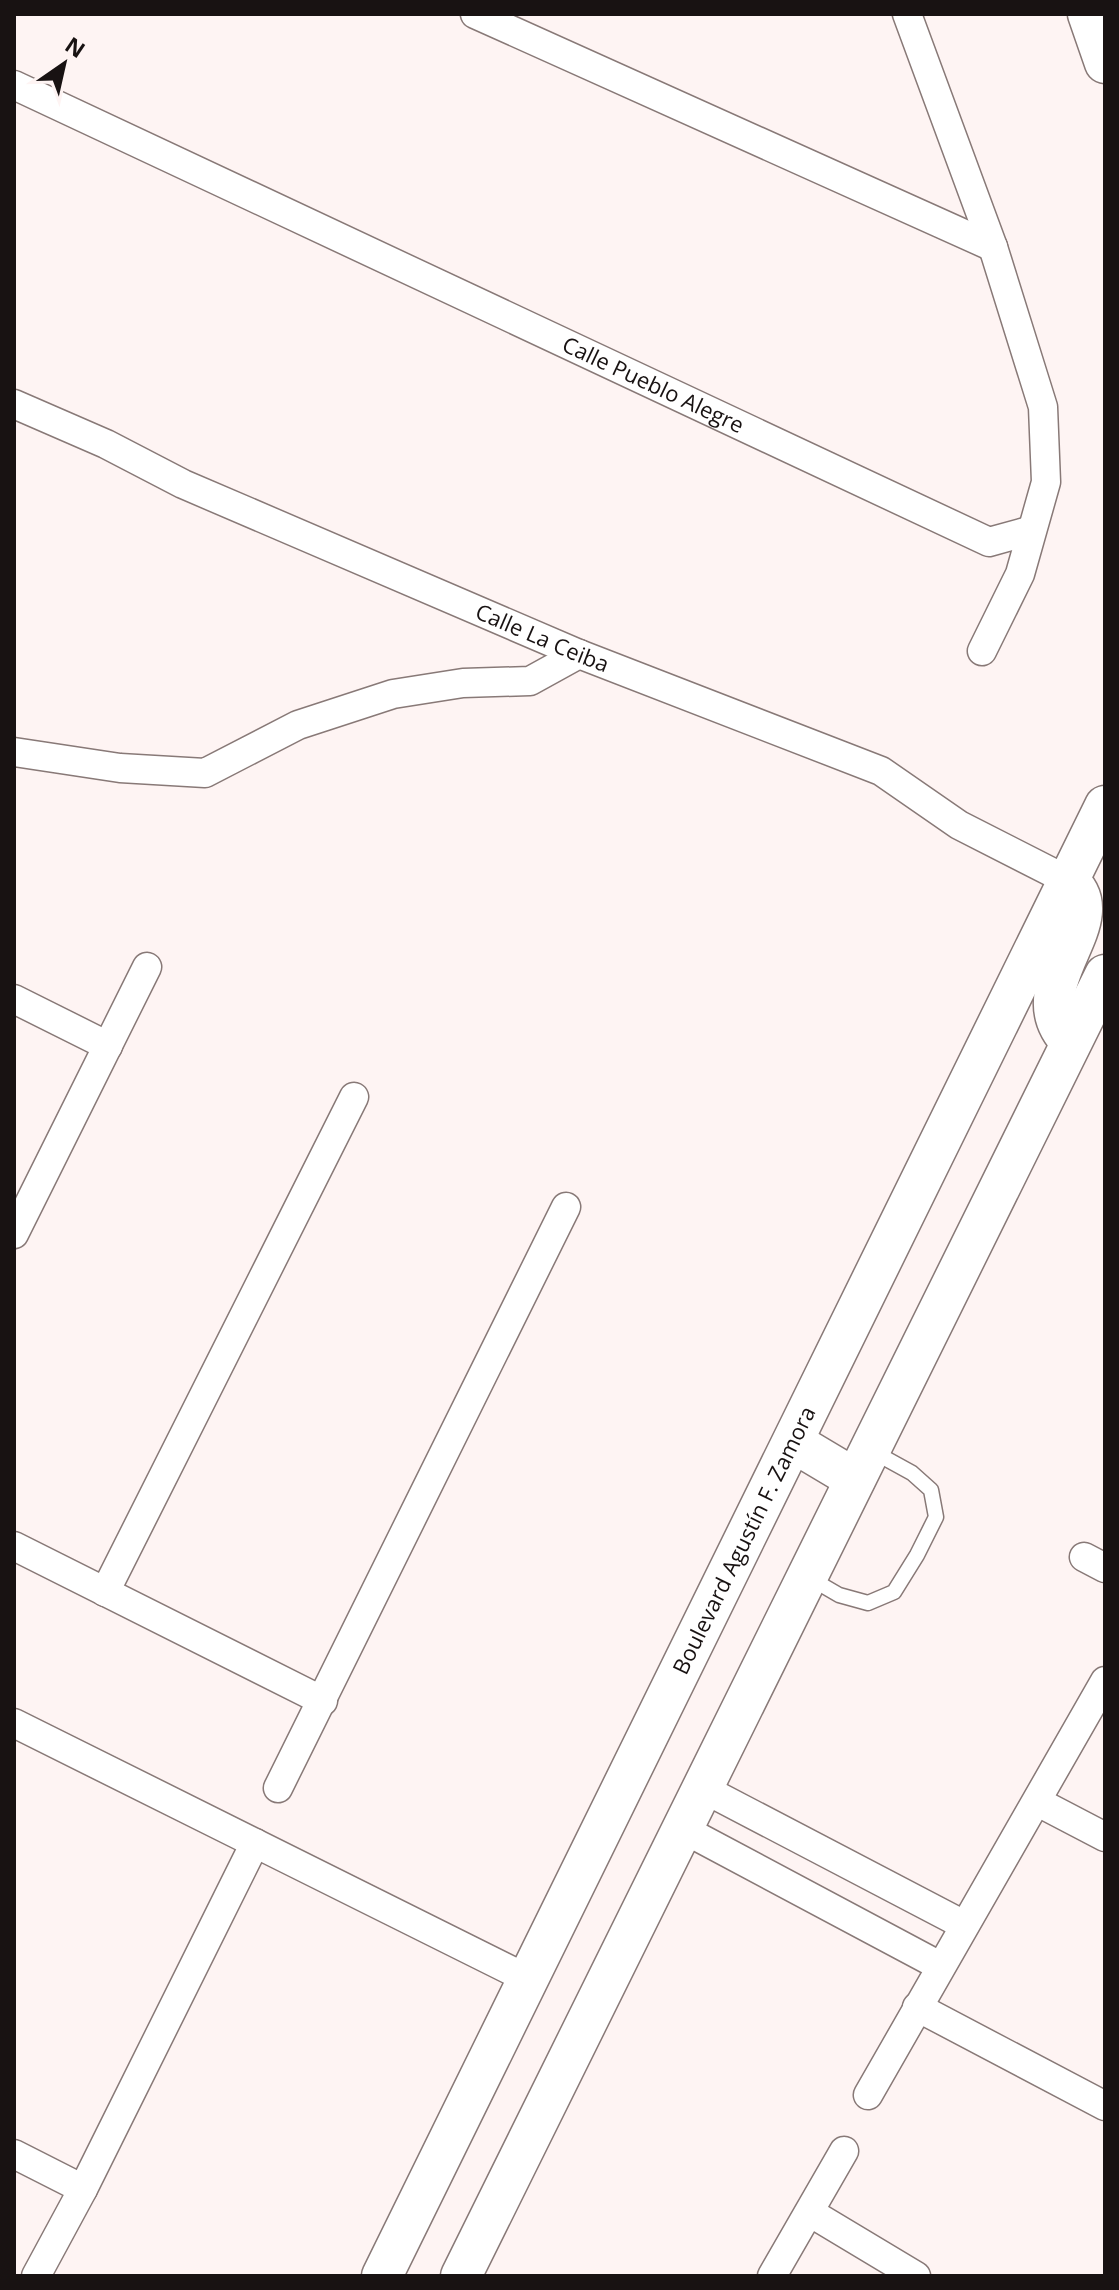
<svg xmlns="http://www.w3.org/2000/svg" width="1119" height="2290" font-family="'Open Sans',sans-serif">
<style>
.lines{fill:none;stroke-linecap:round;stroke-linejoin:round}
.lane-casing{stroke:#887977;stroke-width:17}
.street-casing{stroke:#887977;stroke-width:31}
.secondary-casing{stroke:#887977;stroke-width:43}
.lane{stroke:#fff;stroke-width:14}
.street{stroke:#fff;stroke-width:28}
.secondary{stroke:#fff;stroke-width:40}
.labels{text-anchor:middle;stroke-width:6;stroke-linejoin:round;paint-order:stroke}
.street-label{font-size:22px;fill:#181212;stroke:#fef4f3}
</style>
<rect width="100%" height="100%" fill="#fef4f3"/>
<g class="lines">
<defs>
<path id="lane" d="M808,1577l31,18 29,8 26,-11 23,-37 19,-38 -5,-27 -19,-17 -40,-22"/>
<g id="street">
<path d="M475,14l518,233"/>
<path d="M907,14l86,233 50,160 3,75 -26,92 -38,77"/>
<path id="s1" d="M14,85l975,457 40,-11"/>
<path id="s2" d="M14,404l92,40 77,40 396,170 302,117 78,54 108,55"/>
<path d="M14,752l106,16 85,5 93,-48 95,-31 70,-11 67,-2 49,-27"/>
<path d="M14,999l94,47"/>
<path d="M14,1234l133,-267"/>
<path d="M14,1546l309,155"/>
<path d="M1084,1557l21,11"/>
<path d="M105,1592l249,-495"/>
<path d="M14,1723l514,256"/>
<path d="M278,1788l288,-581"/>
<path d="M704,1789l260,136"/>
<path d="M1038,1802l67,35"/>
<path d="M683,1829l257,137"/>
<path d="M917,2007l188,99"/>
<path d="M868,2095l237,-414"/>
<path d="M14,2154l69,35"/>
<path d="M811,2213l105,63"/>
<path d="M36,2276l47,-87 172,-346"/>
<path d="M772,2276l72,-125"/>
</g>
<g id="secondary">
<path d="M1088,14l17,49"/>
<path d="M1067,880c52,40 -52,106 4,162"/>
<path d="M793,1442l62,37"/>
<path id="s3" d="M382,2276l723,-1470"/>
<path d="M461,2276l644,-1301"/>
</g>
</defs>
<use href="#lane" class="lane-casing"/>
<use href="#street" class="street-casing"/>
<use href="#secondary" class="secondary-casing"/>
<use href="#lane" class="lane"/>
<use href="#street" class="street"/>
<use href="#secondary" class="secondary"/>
</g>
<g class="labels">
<g class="street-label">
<text dy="8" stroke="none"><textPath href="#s1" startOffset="706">Calle Pueblo Alegre</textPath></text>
<text dy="8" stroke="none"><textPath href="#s2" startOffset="578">Calle La Ceiba</textPath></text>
<text dy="8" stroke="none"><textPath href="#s3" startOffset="820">Boulevard Agustín F. Zamora</textPath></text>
</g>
</g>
<rect width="1119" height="2290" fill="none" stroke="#181212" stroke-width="32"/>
<g transform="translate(64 64) rotate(34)" stroke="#fef4f3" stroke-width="6" paint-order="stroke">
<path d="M0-6L14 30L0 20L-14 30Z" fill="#181212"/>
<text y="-12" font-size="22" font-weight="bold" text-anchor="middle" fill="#181212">N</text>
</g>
</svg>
